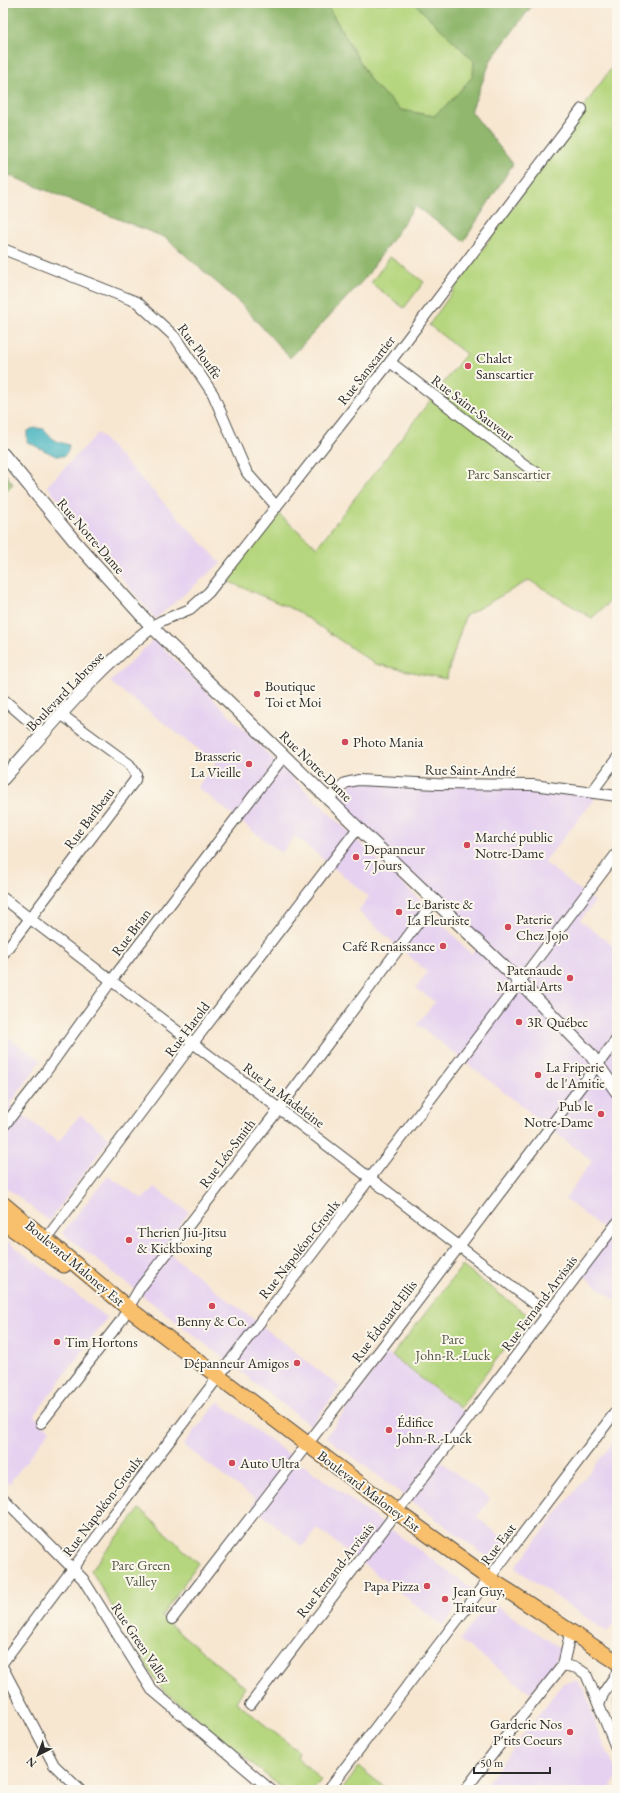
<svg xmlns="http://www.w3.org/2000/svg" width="620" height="1793" font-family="'EB Garamond',serif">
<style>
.built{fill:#e6d2f0}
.green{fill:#b5d67e;stroke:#708054}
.forest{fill:#90b76d;stroke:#5e714c}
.water{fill:#45b4c0;stroke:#387076}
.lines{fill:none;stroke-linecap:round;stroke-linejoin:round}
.minor-casing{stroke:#4a4744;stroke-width:12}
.tertiary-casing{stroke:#4a4744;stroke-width:14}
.primary-casing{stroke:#4a4744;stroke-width:17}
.minor{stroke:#fff;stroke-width:10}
.tertiary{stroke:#fff;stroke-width:12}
.primary{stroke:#f8bf6c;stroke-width:15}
.poi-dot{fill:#d1495b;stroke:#fbf7ec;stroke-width:1.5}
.labels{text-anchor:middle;stroke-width:4;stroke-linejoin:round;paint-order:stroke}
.street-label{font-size:14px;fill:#2b2b2b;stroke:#fbf7ec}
.poi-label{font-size:14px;fill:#2b2b2b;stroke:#fbf7ec;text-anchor:start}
.park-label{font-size:14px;fill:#4e5640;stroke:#fbf7ec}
</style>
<rect width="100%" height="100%" fill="#fbf7ec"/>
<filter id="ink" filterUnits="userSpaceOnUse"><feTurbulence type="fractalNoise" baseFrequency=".025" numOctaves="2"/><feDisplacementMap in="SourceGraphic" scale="8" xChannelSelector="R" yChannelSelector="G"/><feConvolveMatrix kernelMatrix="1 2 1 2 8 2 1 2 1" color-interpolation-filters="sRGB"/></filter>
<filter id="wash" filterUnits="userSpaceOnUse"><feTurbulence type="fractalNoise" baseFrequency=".012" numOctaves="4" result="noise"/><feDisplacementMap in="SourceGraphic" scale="16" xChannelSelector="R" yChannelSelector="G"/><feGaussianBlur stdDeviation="0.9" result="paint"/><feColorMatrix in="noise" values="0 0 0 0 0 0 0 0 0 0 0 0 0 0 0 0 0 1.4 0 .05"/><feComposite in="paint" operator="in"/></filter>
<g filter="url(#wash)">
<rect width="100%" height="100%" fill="#f7e7d1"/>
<g class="built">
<path d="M98,433l123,130 -66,56 -108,-133z"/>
<path d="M154,639l133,134 138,132 46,49 10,-10 -153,-145 30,-19 234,12 3,7 -51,63 51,40 -15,18 37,29v352l-37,-28 30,-39 -45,-35 27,-38 -175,-137 18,-22 -19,-14 11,-16 -69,-61 11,-14 -74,-61 -14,17 -84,-66 19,-24 -106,-81z"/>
<path d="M3,1034l38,26 -31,45 48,37 22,-27 30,23 -61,83 -46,-36z"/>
<path d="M108,1176l35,23 11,-12 35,25 -27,36 178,139 -29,39 -249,-193z"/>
<path d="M3,1238l104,80 -73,98 16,14 -41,54 -6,-5z"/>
<path d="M387,1353l83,64 -31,43 51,39 -13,18 32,26 -15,19 -168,-125z"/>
<path d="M218,1402l254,187 -29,37 -126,-98 -14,19 -51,-40 3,-8 -72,-54z"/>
<path d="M617,1437v183l-10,12 -92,-64z"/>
<path d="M489,1601l74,49 -32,43 -71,-53z"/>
<path d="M576,1680l9,10 15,47 17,34v7l-9,12h-127l82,-107z"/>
</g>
<g class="green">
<path d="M326,3h88l60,58 -1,15 -22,25 -17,15 -33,-6 -29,-27z"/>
<path d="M617,60v535l-25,23 -63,-38 -64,36 -19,63 -71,-15 -78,-53 -74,-32 52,-68 42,36 149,-193 -37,-29z"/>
<path d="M390,257l34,25 -20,26 -33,-25z"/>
<path d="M462,1266l67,50 -69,92 -68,-52z"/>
<path d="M140,1509l58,54 -37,54 84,70 -9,15 63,50 -2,5 24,23 -8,10h-29l-121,-100 -11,-15 -61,-105z"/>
<path d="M617,1689v25l-4,-12z"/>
<path d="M359,1767l29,23h-46z"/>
</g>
<g class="forest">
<path d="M3,3h323l46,80 29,27 33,6 17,-15 22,-25 1,-15 -60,-58h120l-43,57 -20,51 42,53 -49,77 -49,-35 -49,71 -76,81 -49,-54 -75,-66 -163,-65z"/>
<path d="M3,471l10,13 -10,12z"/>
</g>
<path class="water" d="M37,428l7,1 10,11 15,5 -1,6 -4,5h-8l-29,-14v-10l4,-3z"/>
</g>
<g filter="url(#ink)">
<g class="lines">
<defs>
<g id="minor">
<path d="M3,249l134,53 38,35 38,57 34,79 30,34"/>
<path d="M390,362l135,103 15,10"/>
<path d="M152,627l9,-6 29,-12 19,-17 181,-230 192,-253"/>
<path d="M3,699l41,35"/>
<path d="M592,792l25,-34"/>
<path d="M328,799l17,-16 13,-3 79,4 96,1 84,11"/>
<path d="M3,898l545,416"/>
<path d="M3,954l132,-174 1,-6 -7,-10 -67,-49"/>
<path d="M3,1127l39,-50 69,-96 173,-225"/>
<path d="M43,1243l150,-200 165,-215"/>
<path d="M41,1423l79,-101 20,-34 139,-179 156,-209"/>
<path d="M3,1498l80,81 69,111 119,100"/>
<path d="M172,1619l209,-270 236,-310"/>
<path d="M3,1662c202,-272 411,-538 614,-809"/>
<path d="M563,1665l14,3 9,6 31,76"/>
<path d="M3,1668l51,97 26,25"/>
<path d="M250,1705l367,-482"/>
<path d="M599,1705l5,-13 13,-19"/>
<path d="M328,1790l289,-380"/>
<path d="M465,1790l46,-60 52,-65 6,-26 -1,-8"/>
</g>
<g id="tertiary">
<path d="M3,454l74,90 75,83 206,201 162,154 70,72 27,38"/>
<path d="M3,779c47,-52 93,-109 149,-152"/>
</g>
<g id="primary">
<path d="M3,1204l125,104 269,204 93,67 127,83"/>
<path d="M3,1222l61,43"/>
</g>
</defs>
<use href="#minor" class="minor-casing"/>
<use href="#tertiary" class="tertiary-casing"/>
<use href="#primary" class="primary-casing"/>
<use href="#minor" class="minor"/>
<use href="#tertiary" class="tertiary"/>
<use href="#primary" class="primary"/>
</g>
</g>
<g class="poi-dot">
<circle cx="468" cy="366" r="4"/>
<circle cx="257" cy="694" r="4"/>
<circle cx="345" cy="742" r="4"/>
<circle cx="249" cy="764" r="4"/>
<circle cx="467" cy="845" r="4"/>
<circle cx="356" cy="857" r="4"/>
<circle cx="399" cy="912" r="4"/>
<circle cx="508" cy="927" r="4"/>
<circle cx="443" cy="946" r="4"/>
<circle cx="570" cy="978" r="4"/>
<circle cx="519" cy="1022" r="4"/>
<circle cx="538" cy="1075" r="4"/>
<circle cx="601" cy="1114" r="4"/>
<circle cx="129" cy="1240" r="4"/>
<circle cx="212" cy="1306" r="4"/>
<circle cx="57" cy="1342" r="4"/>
<circle cx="297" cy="1363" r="4"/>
<circle cx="389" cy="1430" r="4"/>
<circle cx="232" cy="1463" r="4"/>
<circle cx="427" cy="1586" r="4"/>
<circle cx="445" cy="1599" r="4"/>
<circle cx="570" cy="1732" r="4"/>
</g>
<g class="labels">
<g class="street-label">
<text transform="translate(200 351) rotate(54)" y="5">Rue Plouffe</text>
<text transform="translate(366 370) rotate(-52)" y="5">Rue Sanscartier</text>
<text transform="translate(473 408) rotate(37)" y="5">Rue Saint-Sauveur</text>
<text transform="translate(91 536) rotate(49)" y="5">Rue Notre-Dame</text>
<text transform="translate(65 691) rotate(-46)" y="5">Boulevard Labrosse</text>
<text transform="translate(316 766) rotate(44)" y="5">Rue Notre-Dame</text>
<text transform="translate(470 770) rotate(1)" y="5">Rue Saint-André</text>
<text transform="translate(89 818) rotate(-53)" y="5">Rue Baribeau</text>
<text transform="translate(131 932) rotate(-53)" y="5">Rue Brian</text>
<text transform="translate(187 1029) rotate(-53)" y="5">Rue Harold</text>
<text transform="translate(284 1095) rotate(37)" y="5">Rue La Madeleine</text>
<text transform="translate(227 1153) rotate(-53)" y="5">Rue Léo-Smith</text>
<text transform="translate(299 1249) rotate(-52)" y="5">Rue Napoléon-Groulx</text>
<text transform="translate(75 1263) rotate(40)" y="5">Boulevard Maloney Est</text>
<text transform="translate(539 1303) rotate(-53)" y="5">Rue Fernand-Arvisais</text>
<text transform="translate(384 1321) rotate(-53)" y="5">Rue Édouard-Ellis</text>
<text transform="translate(369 1491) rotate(37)" y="5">Boulevard Maloney Est</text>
<text transform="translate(102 1506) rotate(-53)" y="5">Rue Napoléon-Groulx</text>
<text transform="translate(498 1544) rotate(-53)" y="5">Rue East</text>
<text transform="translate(335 1570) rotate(-52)" y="5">Rue Fernand-Arvisais</text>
<text transform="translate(141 1643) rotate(56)" y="5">Rue Green Valley</text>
</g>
<g class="poi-label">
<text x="476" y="363">Chalet<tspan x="476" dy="16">Sanscartier</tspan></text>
<text x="265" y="691">Boutique<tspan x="265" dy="16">Toi et Moi</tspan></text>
<text x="353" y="747">Photo Mania</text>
<text x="241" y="761" text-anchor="end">Brasserie<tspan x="241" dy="16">La Vieille</tspan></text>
<text x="475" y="842">Marché public<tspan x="475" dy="16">Notre-Dame</tspan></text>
<text x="364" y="854">Depanneur<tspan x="364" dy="16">7 Jours</tspan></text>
<text x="407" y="909">Le Bariste &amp;<tspan x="407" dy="16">La Fleuriste</tspan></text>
<text x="516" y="924">Paterie<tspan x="516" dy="16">Chez Jojo</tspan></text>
<text x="435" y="951" text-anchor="end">Café Renaissance</text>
<text x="562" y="975" text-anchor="end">Patenaude<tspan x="562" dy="16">Martial Arts</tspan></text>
<text x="527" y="1027">3R Québec</text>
<text x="546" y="1072">La Friperie<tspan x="546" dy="16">de l'Amitie</tspan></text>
<text x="593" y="1111" text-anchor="end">Pub le<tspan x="593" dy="16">Notre-Dame</tspan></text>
<text x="137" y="1237">Therien Jiu-Jitsu<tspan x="137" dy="16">&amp; Kickboxing</tspan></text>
<text x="212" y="1326" text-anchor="middle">Benny &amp; Co.</text>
<text x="65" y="1347">Tim Hortons</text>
<text x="289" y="1368" text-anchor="end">Dépanneur Amigos</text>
<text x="397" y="1427">Édifice<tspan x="397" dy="16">John-R.-Luck</tspan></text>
<text x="240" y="1468">Auto Ultra</text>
<text x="419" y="1591" text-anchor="end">Papa Pizza</text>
<text x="453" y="1596">Jean Guy,<tspan x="453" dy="16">Traiteur</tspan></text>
<text x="562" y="1729" text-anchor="end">Garderie Nos<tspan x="562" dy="16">P'tits Coeurs</tspan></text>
</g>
<g class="park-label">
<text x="509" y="479">Parc Sanscartier</text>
<text x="453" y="1344">Parc<tspan x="453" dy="16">John-R.-Luck</tspan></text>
<text x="141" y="1570">Parc Green<tspan x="141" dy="16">Valley</tspan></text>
</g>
</g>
<rect width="620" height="1793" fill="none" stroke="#fbf7ec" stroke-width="16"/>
<g transform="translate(38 1755) rotate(222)" stroke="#fbf7ec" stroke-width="3" paint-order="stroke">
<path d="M0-3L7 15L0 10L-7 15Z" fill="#2b2b2b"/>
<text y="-6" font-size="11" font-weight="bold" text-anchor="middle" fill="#2b2b2b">N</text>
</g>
<path d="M474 1767v6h76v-6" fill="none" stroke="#2b2b2b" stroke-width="2"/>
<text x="480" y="1767" font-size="12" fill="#2b2b2b" stroke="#fbf7ec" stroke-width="3" paint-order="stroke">50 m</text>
</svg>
